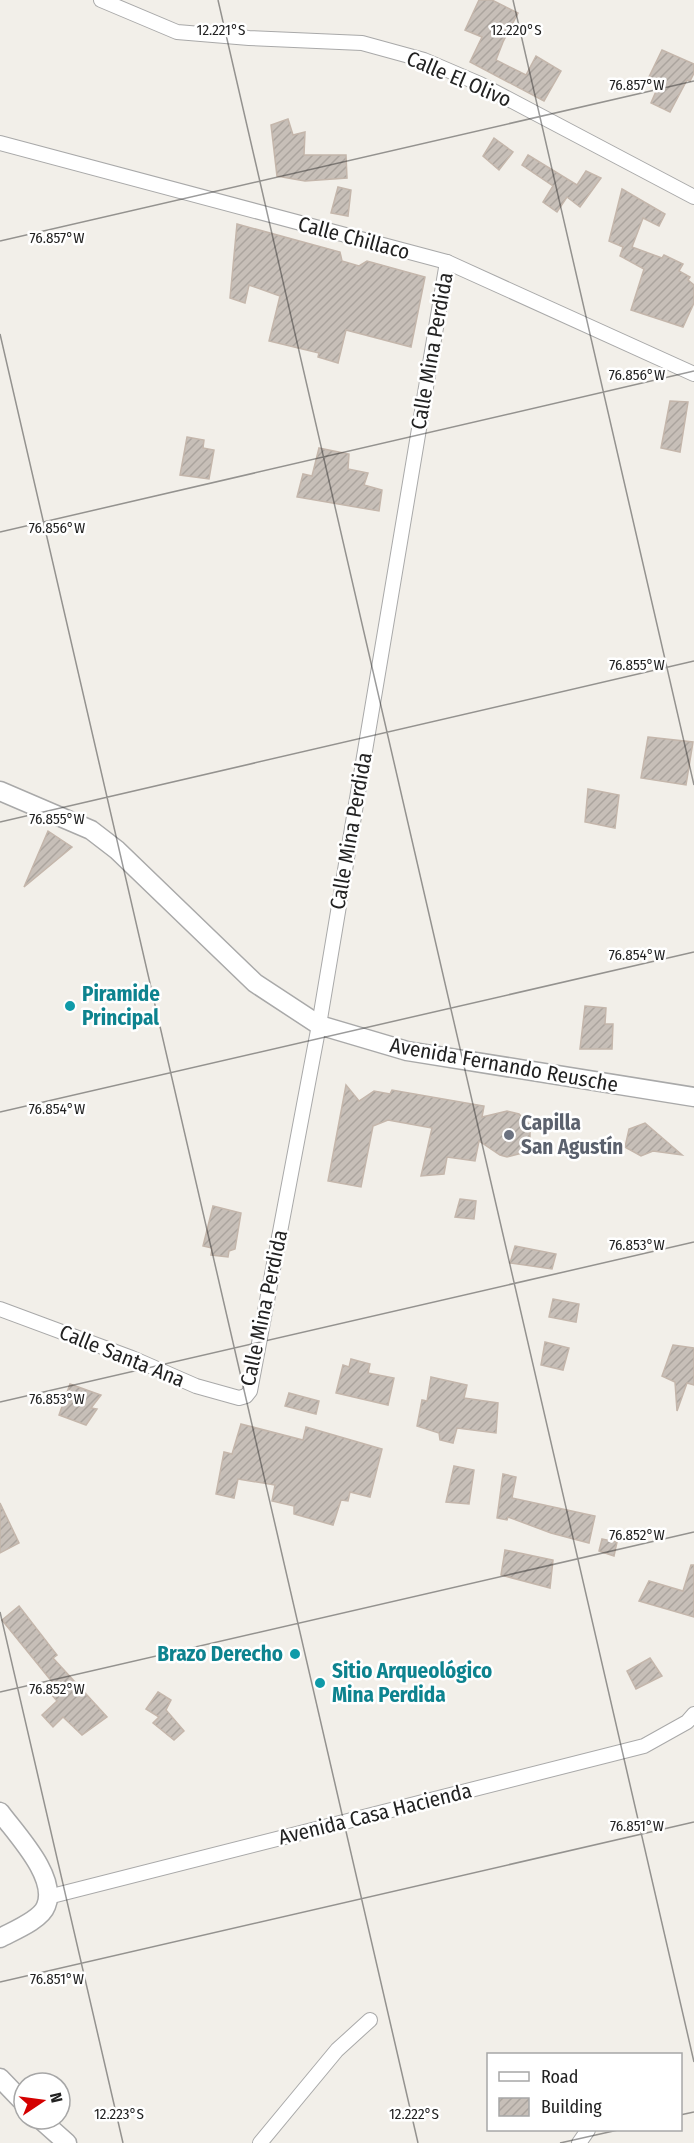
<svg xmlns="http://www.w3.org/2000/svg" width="694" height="2143" font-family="'Fira Sans Condensed',sans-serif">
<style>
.building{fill:url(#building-hatch);stroke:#c4b6ab;stroke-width:1.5}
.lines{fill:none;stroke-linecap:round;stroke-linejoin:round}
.minor-casing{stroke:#a9a9a9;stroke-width:16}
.tertiary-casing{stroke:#a9a9a9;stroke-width:21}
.minor{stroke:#fff;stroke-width:14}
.tertiary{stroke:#fff;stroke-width:18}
.ticks{fill:none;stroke:#222;stroke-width:1.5;stroke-opacity:0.45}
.culture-dot{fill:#0f9aa8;stroke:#fff;stroke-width:2}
.worship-dot{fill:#6b7280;stroke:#fff;stroke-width:2}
.labels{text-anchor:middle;stroke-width:5;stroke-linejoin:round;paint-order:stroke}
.street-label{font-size:21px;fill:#222;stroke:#fff}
.culture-label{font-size:21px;font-weight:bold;fill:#0d838f;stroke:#fff;text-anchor:start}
.worship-label{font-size:21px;font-weight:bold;fill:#5b616d;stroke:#fff;text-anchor:start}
.ticks-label{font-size:15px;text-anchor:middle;fill:#222;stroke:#fff;stroke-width:5;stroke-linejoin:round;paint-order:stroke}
</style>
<defs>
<pattern id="building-hatch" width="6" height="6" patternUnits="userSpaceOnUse" patternTransform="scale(1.5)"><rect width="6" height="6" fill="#c7bfb8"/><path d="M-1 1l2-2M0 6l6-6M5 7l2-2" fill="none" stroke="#aba49e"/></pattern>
</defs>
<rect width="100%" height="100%" fill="#f2efe9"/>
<g class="building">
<path d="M479,0h13l26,13 -15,29 -7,18 30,15 10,-19 25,15 -17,30 -74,-39 12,-25 -17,-7z"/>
<path d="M662,50l32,14v9l-4,8 -3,-1 -17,32 -19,-9 9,-21 -11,-5z"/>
<path d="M288,119l5,16 12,-3 -1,23h42l1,23 -42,3 -28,-5 -6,-51z"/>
<path d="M494,138l19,14 -14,18 -16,-14z"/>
<path d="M528,155l49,30 9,-14 15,7 -21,29 -13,-10 -10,15 -14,-10 10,-16 -31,-21z"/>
<path d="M338,187l13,3 -3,26 -17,-3z"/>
<path d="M622,189l43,25 -6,12 -16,-8 -11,29 30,11 2,-3 19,9 -4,7 11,6 -2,3 6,5v18l-11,24 -52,-17 13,-41 -24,-13 3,-9 -14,-6z"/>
<path d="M237,224l103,28 2,9 17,5 8,-5 58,16 -14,70 -65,-17 -8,33 -20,-6 1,-4 -50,-12 11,-45 -31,-11 -4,18 -15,-5z"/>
<path d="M670,401l18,1 -8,50 -19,-4z"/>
<path d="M187,437l17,3 -1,8 11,2 -5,29 -29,-4z"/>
<path d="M319,448l30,6 -1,15 20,4 -4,12 18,5 -3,21 -82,-14 6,-23 9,2z"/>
<path d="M648,737l45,5 -7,43 -45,-7z"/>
<path d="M588,789l31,6 -4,33 -30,-6z"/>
<path d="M48,831l24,16 -48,40z"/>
<path d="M585,1006l21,2 -1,16h8l-1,25h-32z"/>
<path d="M346,1085l13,16 15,-10 16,3 2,-4 92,16 -2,11 25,-6 12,3 11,11v15l-8,13 -15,4 -7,-2 -21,-14 -4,20 -28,-4 -3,17 -23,2 11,-48 -44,-8 -15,6 -12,61 -33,-6z"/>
<path d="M645,1123l37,32 -29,-4 -12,5 -16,-9 4,-18z"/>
<path d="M460,1199l16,2 -2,18 -19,-2z"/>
<path d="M213,1206l28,7 -6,36 -6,2 -1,6 -17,-2 1,-7 -9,-2z"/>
<path d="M515,1246l41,8 -4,15 -42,-6z"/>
<path d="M553,1299l26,5 -3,18 -27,-5z"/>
<path d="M545,1342l24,6 -6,22 -22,-5z"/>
<path d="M673,1345l21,3v37l-7,-2 -10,28 -2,-29 -13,-6z"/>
<path d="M351,1359l19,5 -2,9 26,5 -6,27 -52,-12 7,-28 6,2z"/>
<path d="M431,1377l36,8 -3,13 34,5 -2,30 -39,-5 -4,15 -13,-3 -1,-7 -22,-7 5,-26 5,1z"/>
<path d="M70,1384l31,11 -10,13 6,1 -11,16 -27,-10z"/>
<path d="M289,1393l30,8 -3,13 -31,-8z"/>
<path d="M241,1424l62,16 3,-13 76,22 -12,48 -20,-5 -2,9 -7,-1 -8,25 -39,-11v-8l-22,-5 3,-16 -37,-6 -4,19 -18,-4 8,-42 8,2z"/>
<path d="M454,1466l20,4 -5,34 -23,-2z"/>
<path d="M503,1474l13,3 -4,21 83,18 -6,27 -38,-10 -43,-16 -1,3 -10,-2z"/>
<path d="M0,1503l19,40 -19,10z"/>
<path d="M602,1539l15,3 -3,14 -15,-5z"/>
<path d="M505,1550l48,10 -3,28 -49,-13z"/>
<path d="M691,1565h3v52l-55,-16 10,-20 34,10z"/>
<path d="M19,1606l38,49 -4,3 54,59 -25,18 -19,-18 -10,10 -11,-12 15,-14 -11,-13 7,-5 -51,-63z"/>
<path d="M650,1658l12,18 -26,13 -9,-18z"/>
<path d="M158,1692l13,8 -5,10 18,21 -10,9 -21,-17 6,-6 -13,-8z"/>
</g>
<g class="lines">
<defs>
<g id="minor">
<path d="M101,0l76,32 72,6 113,5 62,17 56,24 214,113"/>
<path d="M0,143l447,119 247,112"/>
<path d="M0,1309l132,49 64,28 43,12 7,-2 4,-5 69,-366 128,-763"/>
<path d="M48,1897l596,-151 43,-24 7,-8"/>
<path d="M260,2143l77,-93 33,-30"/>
<path d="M579,2143l9,-13"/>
</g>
<g id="tertiary">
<path d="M0,791l91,39 26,20 138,133 64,42 88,26 287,46"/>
<path d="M0,1812c16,22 58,65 46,94 -5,14 -33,25 -46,32"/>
<path d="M0,2078l24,25"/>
<path d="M40,2119l27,24"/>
</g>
</defs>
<use href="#minor" class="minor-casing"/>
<use href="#tertiary" class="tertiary-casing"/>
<use href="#minor" class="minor"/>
<use href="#tertiary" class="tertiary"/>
</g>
<path class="ticks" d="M218,0l476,2062M513,0l181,785M0,241l694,-160M0,334l418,1809M0,532l694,-161M0,822l694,-161M0,1112l694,-160M0,1402l694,-160M0,1612l123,531M0,1692l694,-160M0,1982l694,-160M680,2115l14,-3M560,2143l58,-13"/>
<g class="culture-dot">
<circle cx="70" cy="1006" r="6"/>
<circle cx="295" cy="1654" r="6"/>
<circle cx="320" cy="1683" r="6"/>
</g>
<circle class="worship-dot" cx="509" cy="1135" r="6"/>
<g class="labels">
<g class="street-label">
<text transform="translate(459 79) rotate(23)" y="7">Calle El Olivo</text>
<text transform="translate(354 238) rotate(15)" y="7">Calle Chillaco</text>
<text transform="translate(432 351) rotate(-80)" y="7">Calle Mina Perdida</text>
<text transform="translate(351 831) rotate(-80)" y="7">Calle Mina Perdida</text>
<text transform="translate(504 1065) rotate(10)" y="7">Avenida Fernando Reusche</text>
<text transform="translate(264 1308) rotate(-78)" y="7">Calle Mina Perdida</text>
<text transform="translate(122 1356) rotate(22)" y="7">Calle Santa Ana</text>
<text transform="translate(375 1814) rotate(-14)" y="7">Avenida Casa Hacienda</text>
</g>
<g class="culture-label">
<text x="82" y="1001">Piramide<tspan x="82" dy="24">Principal</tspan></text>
<text x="283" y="1661" text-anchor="end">Brazo Derecho</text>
<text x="332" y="1678">Sitio Arqueológico<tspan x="332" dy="24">Mina Perdida</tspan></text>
</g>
<g class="worship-label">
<text x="521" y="1130">Capilla<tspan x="521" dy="24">San Agustín</tspan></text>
</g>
</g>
<g class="ticks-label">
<text x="221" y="35">12.221°S</text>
<text x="516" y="35">12.220°S</text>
<text x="637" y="90">76.857°W</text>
<text x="57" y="243">76.857°W</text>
<text x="637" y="380">76.856°W</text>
<text x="57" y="533">76.856°W</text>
<text x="637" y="670">76.855°W</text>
<text x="57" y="824">76.855°W</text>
<text x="637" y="960">76.854°W</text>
<text x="57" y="1114">76.854°W</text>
<text x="637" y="1250">76.853°W</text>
<text x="57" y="1404">76.853°W</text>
<text x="637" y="1540">76.852°W</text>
<text x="57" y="1694">76.852°W</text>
<text x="637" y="1831">76.851°W</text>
<text x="57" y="1984">76.851°W</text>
<text x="119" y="2119">12.223°S</text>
<text x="414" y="2119">12.222°S</text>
</g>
<rect x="487" y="2053" width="195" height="78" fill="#ffffff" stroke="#a7a7a7" stroke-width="1.5"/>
<rect x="499" y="2072" width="30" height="9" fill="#ffffff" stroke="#a7a7a7" stroke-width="1.5"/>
<text x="541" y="2083" font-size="18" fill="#222222">Road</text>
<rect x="499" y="2098" width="30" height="18" fill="url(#building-hatch)" stroke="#a7a7a7" stroke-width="1.5"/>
<text x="541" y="2113" font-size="18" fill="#222222">Building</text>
<g transform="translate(42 2101) rotate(77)"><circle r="28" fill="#ffffff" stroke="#a7a7a7" stroke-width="1.5"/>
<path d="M0-4.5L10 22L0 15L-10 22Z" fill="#d40000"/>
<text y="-9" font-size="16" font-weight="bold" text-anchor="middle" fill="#222222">N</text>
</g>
</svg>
